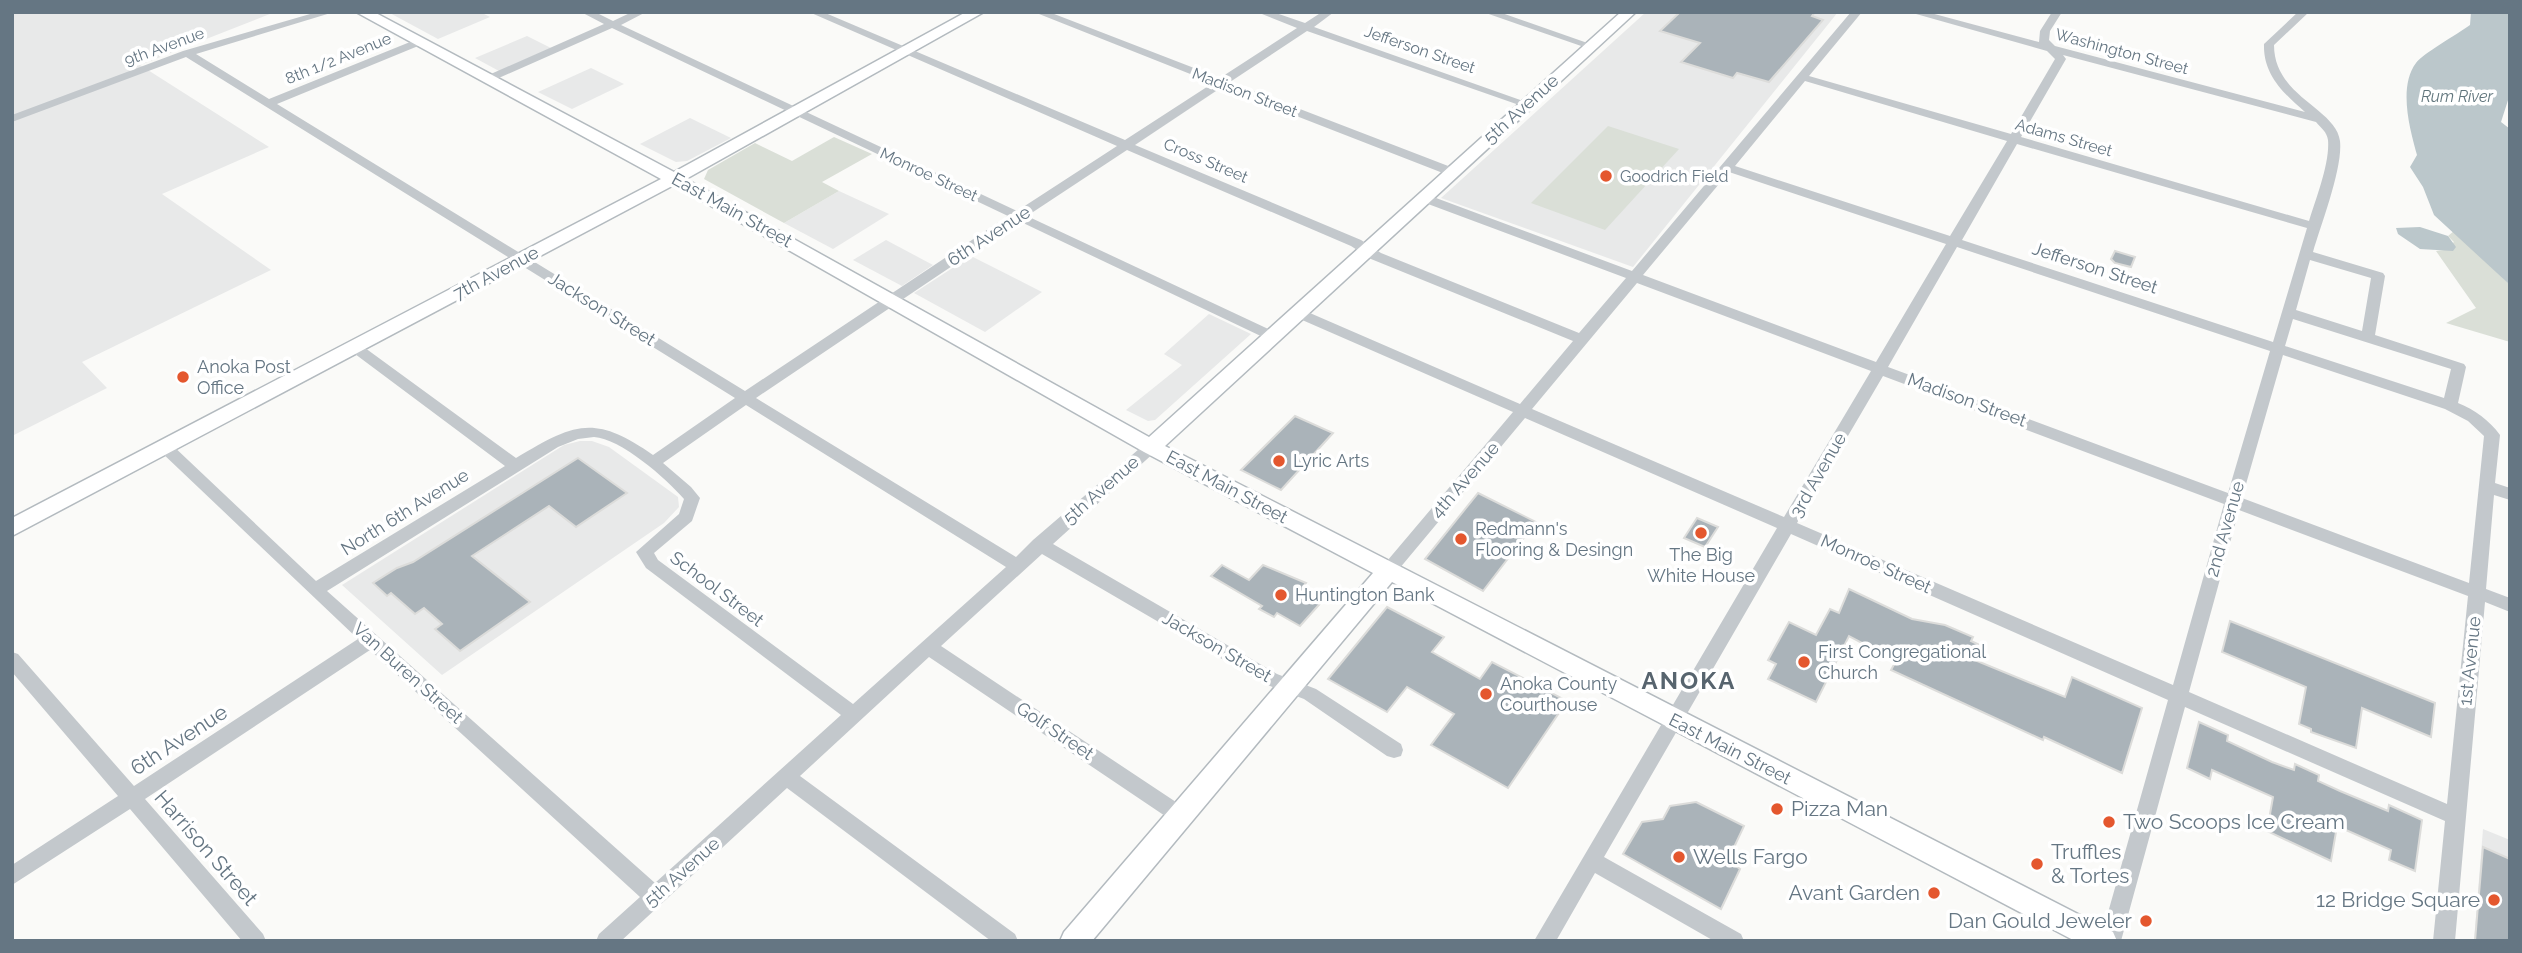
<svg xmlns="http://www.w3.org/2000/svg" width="2522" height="953" font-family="Raleway,sans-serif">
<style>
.built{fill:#e8e9e9}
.green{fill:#dadfd7}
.water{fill:#bbc7cb}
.building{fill:#aab3b9;stroke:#dcdcda;stroke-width:2}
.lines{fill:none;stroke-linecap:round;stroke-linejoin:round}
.secondary-casing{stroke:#b3babf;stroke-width:3}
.street{fill:#c3c8cc;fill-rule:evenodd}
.secondary{fill:#fff;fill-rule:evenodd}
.poi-dot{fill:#e4572e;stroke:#fff;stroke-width:2.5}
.labels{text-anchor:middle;stroke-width:7;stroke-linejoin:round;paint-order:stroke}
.far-street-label{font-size:16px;fill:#657683;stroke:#fff}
.far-water-label{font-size:16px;font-style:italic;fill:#60757c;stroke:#fff}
.far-poi-label{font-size:16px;fill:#657683;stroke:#fff;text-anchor:start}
.street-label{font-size:18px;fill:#657683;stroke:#fff}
.poi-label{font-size:18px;fill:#657683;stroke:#fff;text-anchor:start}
.near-street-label{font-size:21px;fill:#657683;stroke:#fff}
.near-poi-label{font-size:21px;fill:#657683;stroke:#fff;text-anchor:start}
.district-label{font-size:24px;font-weight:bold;letter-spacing:2px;fill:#57646e;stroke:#fff}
</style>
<rect width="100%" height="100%" fill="#fafaf8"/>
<g class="built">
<path d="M12,12h263l-135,53 129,82 -107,47 109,76 -189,92 25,26 -95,48z"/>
<path d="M388,12h92l10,5 -52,22z"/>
<path d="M1646,12h192l-205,255 -192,-69z"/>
<path d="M527,36l24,12 -52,23 -24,-13z"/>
<path d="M591,68l33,16 -52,25 -34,-17z"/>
<path d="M690,118l41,20 -44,23 -11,1 -36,-18z"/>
<path d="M839,191l50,23 -56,35 -49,-26z"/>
<path d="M886,240l47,25 -31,21 -49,-26z"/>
<path d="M971,256l71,36 -57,40 -71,-39z"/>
<path d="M1209,314l42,20 -96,86 -7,1 -22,-11 56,-45 -18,-11z"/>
<path d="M580,441h12l17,6 69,50 1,10 -15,16 -222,152 -100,-90 222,-140z"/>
<path d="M2483,829l27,11v101h-36z"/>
</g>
<g class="green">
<path d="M1608,126l71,23 -74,81 -74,-27z"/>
<path d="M834,137l38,17 -50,28 17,9 -55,32 -80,-44 4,-9 47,-27 37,18z"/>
<path d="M2454,231l56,54v57l-64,-19 30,-15 -40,-57 8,-1 10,-8 -6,-6z"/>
</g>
<g class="water">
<path d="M2471,12h39v82l-9,28 9,7v156l-76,-70 -11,-28 -13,-20 7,-12c-7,-25 -19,-68 -1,-92 6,-9 42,-29 54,-38z"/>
<path d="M2420,227l28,9 8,11 -3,4 -33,-2 -22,-15 -2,-6z"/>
</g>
<g class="building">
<path d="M1680,12h135l-3,4 11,4 -54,62 -32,-9 -4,5 -52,-16 19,-19 -40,-12z"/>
<path d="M2115,251l20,6 -4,10 -16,-4 -4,-4z"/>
<path d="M1295,416l38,17 -52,57 -40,-20z"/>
<path d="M578,458l49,35 -51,34 -27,-21 -77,50 58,46 -70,49 -25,-22 7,-5 -18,-16 -9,6 -24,-21 -4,3 -14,-13 24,-15 16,-6z"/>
<path d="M1478,493l58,29 -53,69 -58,-32z"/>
<path d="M1697,518l21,9 -13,20 -21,-9z"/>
<path d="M1222,565l27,15 14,-15 43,18 -3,4 22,11 -25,28 -23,-13 -3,4 -15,-8 3,-3 -51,-30z"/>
<path d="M1849,589l63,30 33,6 28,12 -2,4 13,6 -7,14 88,36 7,-20 70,31 -20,65 -78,-36 -1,3 -152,-70 5,-9 -47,-25 -33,66 -48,-23 8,-15 -8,-4 21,-38 27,13 14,-26 9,4z"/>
<path d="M1387,607l57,30 -12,15 48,27 12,-17 75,39 -59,87 -77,-43 23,-31 -47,-27 -20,25 -59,-33z"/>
<path d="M2230,621l205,82 -4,34 -69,-29 -6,40 -45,-16v-3l-12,-5 7,-37 -84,-35z"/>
<path d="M2199,722l29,13 -1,6 45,21 22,8 1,-6 24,11 -1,6 22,10 48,20 1,-6 33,15 -7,51 -26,-11 2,-10 -54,-24 -6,35 -64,-30 6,-34 -61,-27 -2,9 -23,-11z"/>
<path d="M1696,802l48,24 -16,34 12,9 -19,40 -98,-55 19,-32 21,-3 7,-13z"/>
<path d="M2483,847l27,12v82h-35z"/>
</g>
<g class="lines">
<defs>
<path id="secondary" d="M356,12h18l300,160 292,-160h18l-298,167 463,258 472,-425h15l-471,434 948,486 4,9h-42l-683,-359 -300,359h-32l4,-9 309,-359 -229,-121 -470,-267 -662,351v-18l649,-339z"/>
</defs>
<use href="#secondary" class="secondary-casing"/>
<g class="street">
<path d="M317,12h17l-138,42 73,45 146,-59h8v4l-146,60 468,287 263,-175 -396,-188 -120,53h-8v-4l120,-53 -23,-12h14l18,9 19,-9h14l-25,13 396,186 100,-65 -308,-134h14l302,128 88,-57 -179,-71h15l171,66 77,-50 -40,-16h16l32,11 17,-11h12l-20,15 218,77 -10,2 -215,-75 -77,51 226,87v6h-8l-226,-88 -87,58 226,95 20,13 198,80 47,-55 -206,-77v-6h8l204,76 219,-259h11l-53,64 202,58 44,-75 -8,-8 -138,-39h18l112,30 1,-11 12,-19h10l-12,19 -1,9 6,6 250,66c-22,-19 -42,-38 -41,-68l34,-32h11l-35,33c0,52 62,63 66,96 3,27 -19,83 -27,111l70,21 2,3 -10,59 89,29 2,3 -8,36c17,7 31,17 42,32l-5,48 15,5v12l-16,-5 -8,94 24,9v14l-25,-10 -30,339h-22l12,-120 -260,-114 -64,234h-21l68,-241 -377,-166 -187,323 137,77 3,7h-30l-119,-68 -39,68h-22l243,-413 -252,-110 -131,157h-12l-2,-4 2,-4 131,-155 -220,-96 -2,-3 2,-3h10l217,94 53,-63 -202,-82 -20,-13 -224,-96 -100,66 250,117 2,3 -2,3h-10l-248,-118 -263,177 260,159 17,-17 113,-97h10l3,4 -3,4 -103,93 224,130 39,15 85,55 2,6 -2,6 -7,2 -7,-2 -83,-57 -39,-15 -223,-130 -101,92 247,164 3,6 -3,6 -7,3 -7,-3 -245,-165 -129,119 215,158 3,7h-27l-204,-153 -166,153h-25l3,-7 41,-37 -270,-247 -225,149 118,135 3,7h-24l-112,-132 -118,76v-20l106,-69 -106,-124v-20l6,2 116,132 224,-147 -198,-188 -3,-4 3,-4h10l146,138 189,-115 -154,-115 -2,-3 2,-3h10l155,113c59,-35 78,-44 137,-3l82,-57 -549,-341 -174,65v-7l171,-64zM2063,55l253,67c5,6 11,10 12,18 2,23 -12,58 -19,81l-288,-84 45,-78zM1805,81l202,60 -57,95 -215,-70zM2017,144l290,84 -34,114 -311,-102zM1729,172l217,72 -70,118 -233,-87zM1957,247l313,104 -42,142 -340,-126zM2310,260l61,18 -9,53 -66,-21zM1637,283l234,88 -87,146 -252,-108zM2293,319l158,50 -7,29 -159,-52zM2283,355l162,54 23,12 16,15 -15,147 -227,-85zM1883,376l341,128 -51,181 -376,-162zM746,405l260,162 -153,137 -195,-144 -4,-7 38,-32 8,-23 -9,-11 -28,-24zM594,437c26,1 73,42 90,62l-5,15 -43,38 10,16 195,147 -186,168 -328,-292 231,-144 20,-8zM2239,510l229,86 -21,208 -258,-112z"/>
<path d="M1483,12h16l97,34 -9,2z"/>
</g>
<use href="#secondary" class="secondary"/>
</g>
<g class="poi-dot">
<circle cx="1606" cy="176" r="7"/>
<circle cx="183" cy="377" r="7"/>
<circle cx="1279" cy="461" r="7"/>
<circle cx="1701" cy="533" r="7"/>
<circle cx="1461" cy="539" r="7"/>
<circle cx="1281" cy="595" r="7"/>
<circle cx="1804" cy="662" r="7"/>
<circle cx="1486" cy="694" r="7"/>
<circle cx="1777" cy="809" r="7"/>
<circle cx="2109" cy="822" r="7"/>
<circle cx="1679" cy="857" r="7"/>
<circle cx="2037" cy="864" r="7"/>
<circle cx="1934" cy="893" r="7"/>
<circle cx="2494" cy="900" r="7"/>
<circle cx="2146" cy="921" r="7"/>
</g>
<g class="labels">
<g class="far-street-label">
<text transform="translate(164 46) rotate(-20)" y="6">9th Avenue</text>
<text transform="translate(1420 49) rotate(19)" y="6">Jefferson Street</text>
<text transform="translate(2122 51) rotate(15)" y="6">Washington Street</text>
<text transform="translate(338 58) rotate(-22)" y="6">8th 1/2 Avenue</text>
<text transform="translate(1245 92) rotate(21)" y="6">Madison Street</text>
<text transform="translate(2064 137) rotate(16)" y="6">Adams Street</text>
<text transform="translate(1206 160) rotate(23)" y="6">Cross Street</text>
<text transform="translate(929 174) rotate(25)" y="6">Monroe Street</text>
</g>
<g class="far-water-label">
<text x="2457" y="102">Rum River</text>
</g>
<g class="far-poi-label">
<text x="1620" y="182">Goodrich Field</text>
</g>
<g class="street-label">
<text transform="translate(1521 109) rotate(-42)" y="6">5th Avenue</text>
<text transform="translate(732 210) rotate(29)" y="6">East Main Street</text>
<text transform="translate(989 236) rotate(-33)" y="6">6th Avenue</text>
<text transform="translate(2095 268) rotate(18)" y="6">Jefferson Street</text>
<text transform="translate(496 273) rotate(-28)" y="6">7th Avenue</text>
<text transform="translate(602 309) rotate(32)" y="6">Jackson Street</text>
<text transform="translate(1967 400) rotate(20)" y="6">Madison Street</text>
<text transform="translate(1818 475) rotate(-60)" y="6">3rd Avenue</text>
<text transform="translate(1465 480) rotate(-49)" y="6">4th Avenue</text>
<text transform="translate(1227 487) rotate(28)" y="6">East Main Street</text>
<text transform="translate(1101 490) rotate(-41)" y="6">5th Avenue</text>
<text transform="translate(405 512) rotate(-32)" y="6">North 6th Avenue</text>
<text transform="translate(2225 529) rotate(-74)" y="6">2nd Avenue</text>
<text transform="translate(1876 564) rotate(24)" y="6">Monroe Street</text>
<text transform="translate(717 589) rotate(37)" y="6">School Street</text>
<text transform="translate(1217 647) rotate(30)" y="6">Jackson Street</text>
<text transform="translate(2470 661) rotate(-84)" y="6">1st Avenue</text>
<text transform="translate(408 673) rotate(42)" y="6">Van Buren Street</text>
<text transform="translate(1055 731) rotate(34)" y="6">Golf Street</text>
<text transform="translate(1730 749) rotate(27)" y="6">East Main Street</text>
<text transform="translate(682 872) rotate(-42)" y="6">5th Avenue</text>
</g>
<g class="poi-label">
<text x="197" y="373">Anoka Post<tspan x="197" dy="21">Office</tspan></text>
<text x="1293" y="467">Lyric Arts</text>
<text x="1475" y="535">Redmann's<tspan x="1475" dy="21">Flooring &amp; Desingn</tspan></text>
<text x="1701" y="561" text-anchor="middle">The Big<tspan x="1701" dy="21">White House</tspan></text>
<text x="1295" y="601">Huntington Bank</text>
<text x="1818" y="658">First Congregational<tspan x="1818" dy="21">Church</tspan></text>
<text x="1500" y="690">Anoka County<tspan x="1500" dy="21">Courthouse</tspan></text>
</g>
<g class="near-street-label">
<text transform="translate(179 740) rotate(-33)" y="7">6th Avenue</text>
<text transform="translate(206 848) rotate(49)" y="7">Harrison Street</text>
</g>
<g class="near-poi-label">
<text x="1791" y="816">Pizza Man</text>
<text x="2123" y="829">Two Scoops Ice Cream</text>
<text x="2051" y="859">Truffles<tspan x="2051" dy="24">&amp; Tortes</tspan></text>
<text x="1693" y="864">Wells Fargo</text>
<text x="1920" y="900" text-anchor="end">Avant Garden</text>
<text x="2480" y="907" text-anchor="end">12 Bridge Square</text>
<text x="2132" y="928" text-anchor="end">Dan Gould Jeweler</text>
</g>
<g class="district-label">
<text x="1689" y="689">ANOKA</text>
</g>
</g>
<rect width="2522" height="953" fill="none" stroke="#657683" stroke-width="28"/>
</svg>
